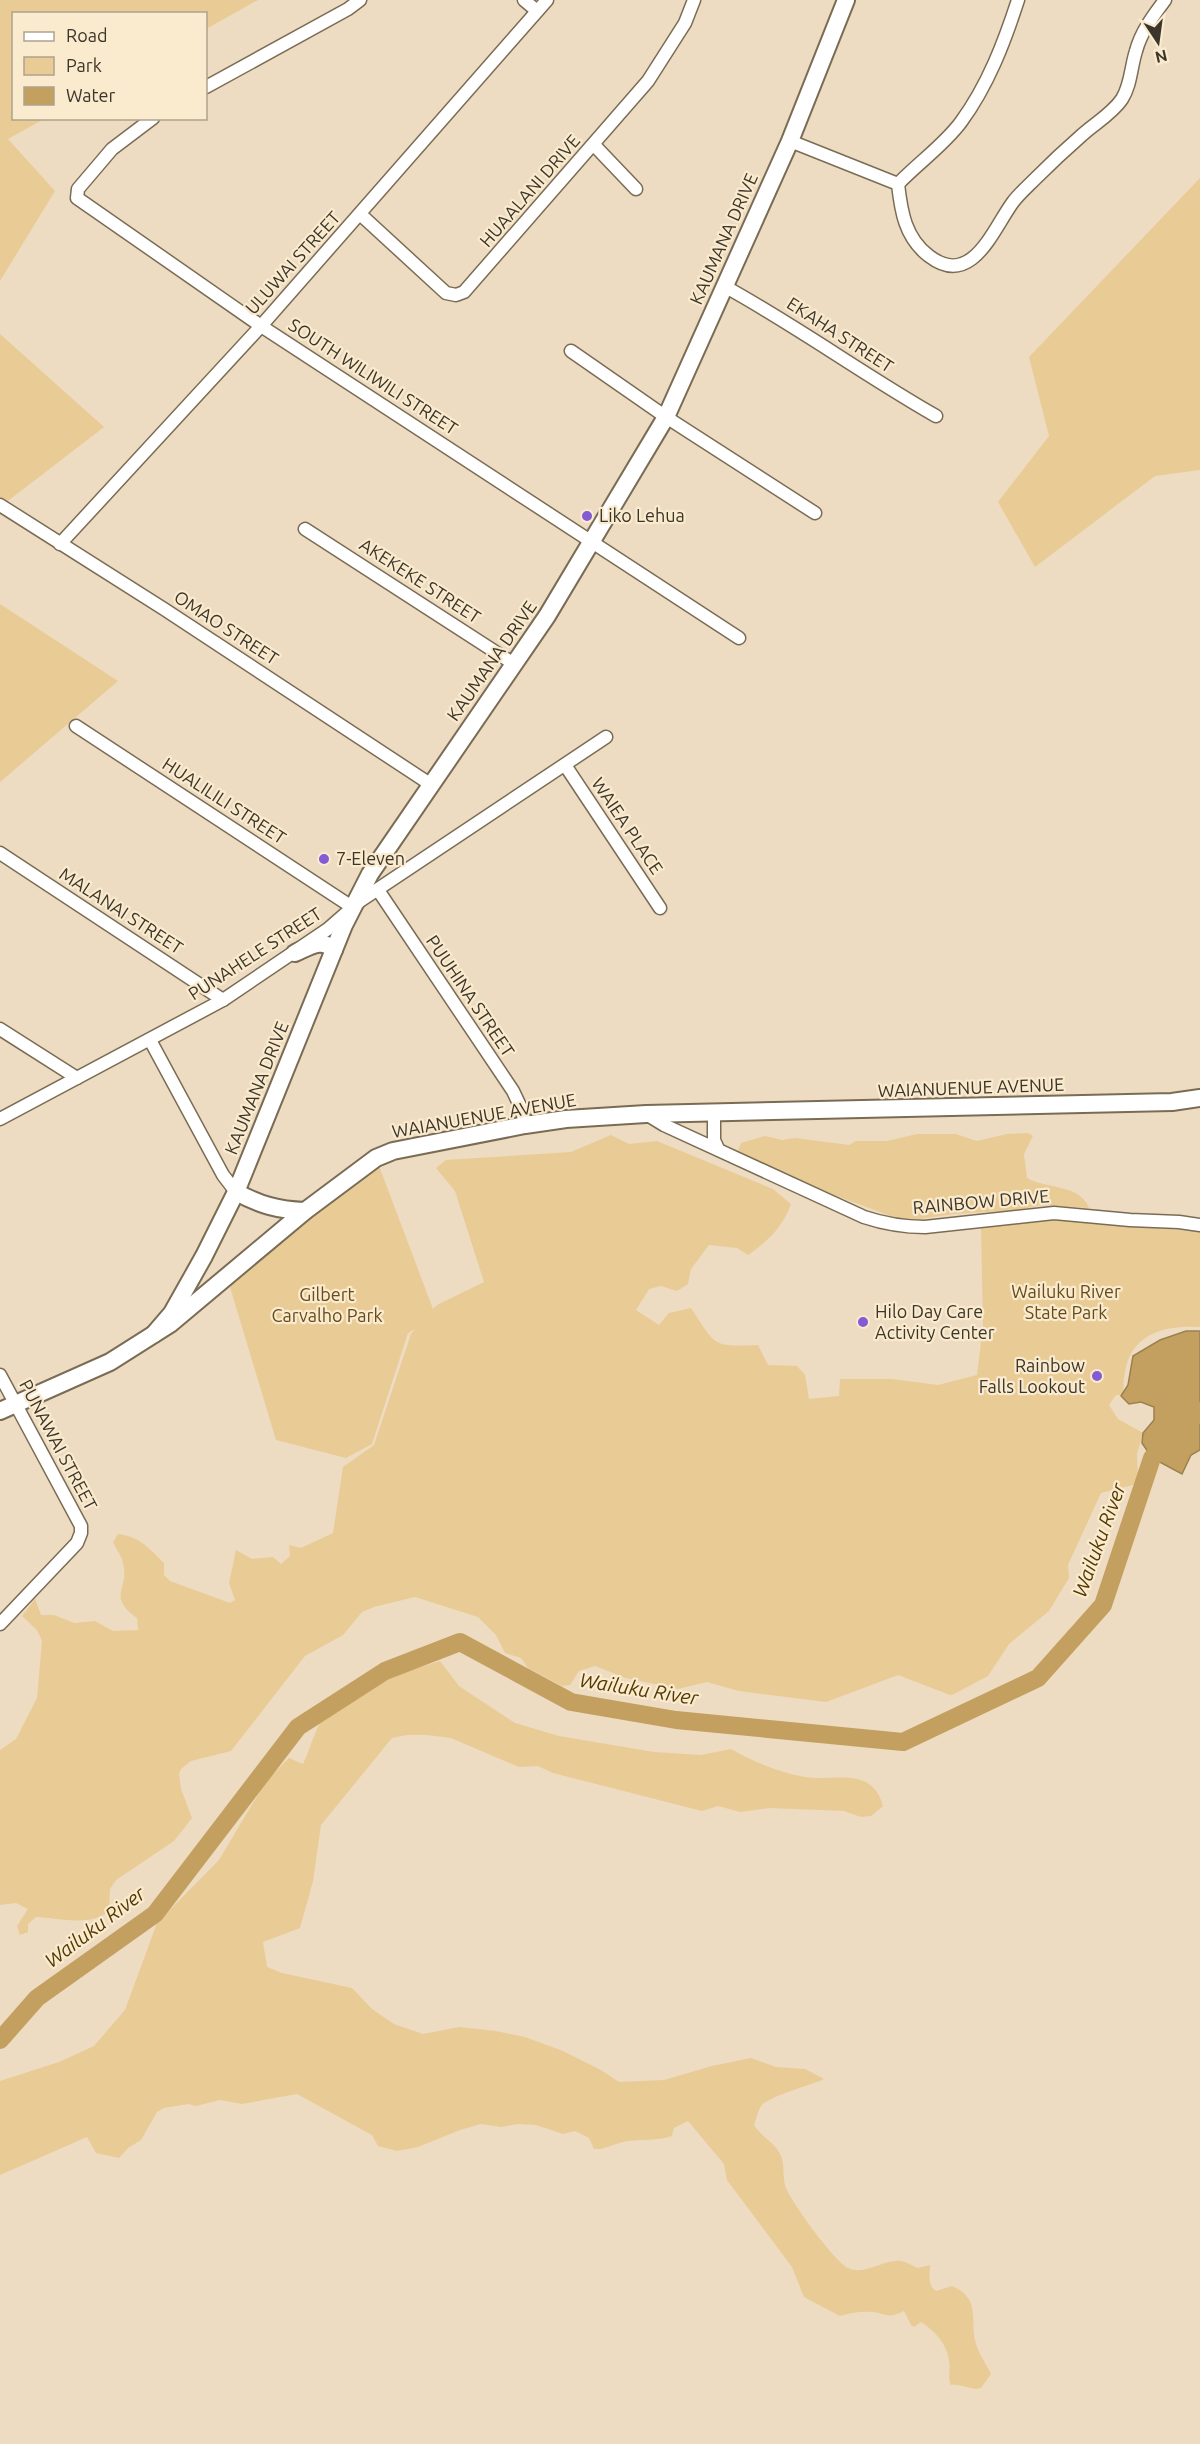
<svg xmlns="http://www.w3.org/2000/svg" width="1200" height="2444" font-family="Ubuntu,sans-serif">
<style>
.green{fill:#e9cb96}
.water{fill:#c4a060;stroke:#9b8050;stroke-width:1.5}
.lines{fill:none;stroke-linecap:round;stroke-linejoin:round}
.river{stroke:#c4a060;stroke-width:18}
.street-casing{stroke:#7a6c54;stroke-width:15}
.secondary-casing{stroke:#7a6c54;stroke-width:20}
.street{stroke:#fff;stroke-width:12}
.secondary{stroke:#fff;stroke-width:16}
.poi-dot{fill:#845bd5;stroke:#faeace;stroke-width:2}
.labels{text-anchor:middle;stroke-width:4.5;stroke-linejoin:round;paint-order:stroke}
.street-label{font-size:18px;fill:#3b352a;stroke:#faeace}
.poi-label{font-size:18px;fill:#3b352a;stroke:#faeace;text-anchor:start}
.park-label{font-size:18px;fill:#654c1a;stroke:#faeace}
.water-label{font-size:20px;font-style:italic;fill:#533a03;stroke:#faeace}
</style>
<rect width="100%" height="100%" fill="#eddcc1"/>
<g class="green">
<path d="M0,0h258l-52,29v-15h-192v104l30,1 -36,20 47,52 -55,90z"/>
<path d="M1200,178v292l-45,6 -120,91 -37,-65 51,-66 -20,-79z"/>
<path d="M0,334l104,93 -104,80z"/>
<path d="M0,604l118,77 -118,101z"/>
<path d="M1028,1133l5,3 -9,18 3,24c19,11 53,6 62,30l-48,-3 -23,5 -64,4 -50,7 -94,-35 -66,-29 -6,-6 3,-8 24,-7 17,4 13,-2 54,7 7,-4h31l30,-7h39l21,7 30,-7z"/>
<path d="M611,1135l18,9 28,-3 116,48 18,15c-8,23 -24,38 -43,51l-11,-7 -28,-3 -18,24 -3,15 -11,7 -16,-5 -12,3 -13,21 23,15 10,-12 22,-5c25,38 21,39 67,37l10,20 29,1 8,9 4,24 30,-3 1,-17h52l46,6 39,-10 6,-49 -2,-102 75,-6 133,13 11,-1v97c-34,-2 -69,6 -75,45 -2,7 -1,15 -2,23h-7l-7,10 9,14 25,14 -6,21 1,24 -5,7 -32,8 -33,72 1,13 -20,33 -40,33 -21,32 -34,18 -4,1 -52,-20 -72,27 -87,-11 -32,-9 -29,7 -52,-11 -31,-12 -16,5 -9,14 -8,1 -34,-18 -7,-10 -16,-5 -9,-18 -18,-18 -63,-20 -41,10 -12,5 -19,23 -38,21 -74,95 -40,10 -10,8 -2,5 2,15 11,29 -18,23 -58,39 -6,9 -1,22c-19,16 -50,7 -73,6l-8,7v8l-8,3 -3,-9 11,-17 -12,-6 -16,2v-155l16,-11 21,-41 5,-57 -5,-11 -15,-14 13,-17 6,16h13l20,8 21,-2 18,10 25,-1 -1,-12c-31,-22 -7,-29 -14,-55 -1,-7 -7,-14 -10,-21l5,-8c21,2 32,15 46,29v12l6,6 60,22 5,-3 -6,-17 7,-33 16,9 21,-2 8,7 9,-8 -1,-11 12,3 32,-15 10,-66 31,-22 37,-111 4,-5 -7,4 -36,111 -26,14 -70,-18 -49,-163 149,-119 57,151 4,-4 47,-23 -29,-91 -19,-23 10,-8 125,-8z"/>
<path d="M440,1661l19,25 56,37 44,13 95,16 47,3 30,-6c23,13 47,23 74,28 29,5 67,-12 78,29l-12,10 -10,1 -17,-6 -75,-3 -29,4 -22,-6 -16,5 -149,-38 -15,-7 -19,1 -68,-29 -24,-3h-20l-15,3 -71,87 -8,56 -13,47 -37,14 4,25 15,6 70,15 20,21 22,15 29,10 36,-7 37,4 29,6 38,14 38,19 18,12 45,-2 48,-14 39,-8 25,9 29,2 19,10c-13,6 -57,18 -63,27 -3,5 -5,13 -7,19 7,12 22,18 27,31 4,10 1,22 5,32 6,15 48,73 62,80 19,8 34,-9 53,-7 6,1 12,5 17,7l12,-3c0,9 -3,20 6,26l16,-5c30,13 17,34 24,58 3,10 10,20 15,30l-10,14c-10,3 -18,-5 -30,-3 -4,-9 0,-15 -2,-24 -2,-17 -14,-30 -28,-39l-7,5 -3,-2 -7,-14c-19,9 -16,2 -33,1 -11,-1 -20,1 -31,4l-36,-19 -12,-30 -65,-87 -3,-16 -36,-43 -14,7 -2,8c-13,5 -35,3 -49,6 -10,2 -18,8 -29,7l-5,-11 -14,-7 -12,3 -27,-9 -18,-1 -17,3 -20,-3 -21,6 -42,17 -21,4 -19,-5 -6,-11 -75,-41 -55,10 -22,-4 -24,6 -8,-2 -24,4 -7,4 -16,28 -13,8 -9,10 -23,-5 -9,-16 -87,38v-94l59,-19 35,-16 31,-36 32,-87 62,-63 47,-79 23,-23 14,6c8,-16 12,-38 24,-51l72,-39z"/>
</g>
<path class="water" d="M1186,1331h14v119l-9,5 -9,19 -30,-16 -10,-15 1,-10 11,-13v-13l-13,-5 -12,2 -8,-8 7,-11 5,-29 27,-16z"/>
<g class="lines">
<path class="river" d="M0,2040l37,-42 118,-84 143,-187 87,-56 75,-29 111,60 105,18 227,22 135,-64 65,-73 49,-147 48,-47"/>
<defs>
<g id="street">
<path d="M524,0l13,11"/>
<path d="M206,87l142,-78 12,-9"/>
<path d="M153,118l-41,31 -34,40 -1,9 184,128 478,312"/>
<path d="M790,141l108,43c3,27 7,54 31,72 43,33 64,-27 84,-54 6,-8 15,-16 22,-23 15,-15 31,-30 47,-44 13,-12 30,-21 40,-36 9,-14 9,-33 14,-48 5,-19 17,-35 29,-51"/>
<path d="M594,145l42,44"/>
<path d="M898,184c20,-21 46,-39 63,-62 27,-37 43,-79 57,-122"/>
<path d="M360,214l86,79 10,2 8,-3 184,-211 37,-58 9,-23"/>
<path d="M724,286c73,40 140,89 212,130"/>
<path d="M571,351l95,66 149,96"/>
<path d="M0,505l164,104 266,175"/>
<path d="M305,529l209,135"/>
<path d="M60,544l201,-218 286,-326"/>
<path d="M76,726l276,181"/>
<path d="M565,765l95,143"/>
<path d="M0,853l223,147"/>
<path d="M378,890l135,201 9,19 3,15"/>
<path d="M0,1029l77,49"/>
<path d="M150,1040l73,135 13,17"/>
<path d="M646,1114l18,11 200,92c21,7 39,10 61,10l129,-14 76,7 49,2 21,3"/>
<path d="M714,1115v25l4,9"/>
<path d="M0,1119l223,-119 105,-71 32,-28 246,-164"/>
<path d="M0,1375l81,151v7l-4,10 -77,81"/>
</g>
<g id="secondary">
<path d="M295,953c14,-6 27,-16 39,-3"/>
<path d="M236,1192c24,13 42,18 69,19"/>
<path d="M154,1334l18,-21 32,-57 32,-64 108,-267 26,-51 177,-258 119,-199 124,-276 56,-141"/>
<path d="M0,1411l110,-49 60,-38 135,-113 71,-53 17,-7 132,-26 41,-6 80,-5 526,-12 28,-4"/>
</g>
</defs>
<use href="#street" class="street-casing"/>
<use href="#secondary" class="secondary-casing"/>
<use href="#street" class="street"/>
<use href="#secondary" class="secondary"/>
</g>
<g class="poi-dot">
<circle cx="587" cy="516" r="6"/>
<circle cx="324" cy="859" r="6"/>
<circle cx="863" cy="1322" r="6"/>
<circle cx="1097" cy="1376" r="6"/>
</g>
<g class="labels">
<g class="street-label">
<text transform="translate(530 191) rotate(-49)" y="6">HUAALANI DRIVE</text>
<text transform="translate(724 239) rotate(-66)" y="6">KAUMANA DRIVE</text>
<text transform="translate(293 263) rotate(-48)" y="6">ULUWAI STREET</text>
<text transform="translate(840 335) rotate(33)" y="6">EKAHA STREET</text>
<text transform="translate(373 377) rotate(33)" y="6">SOUTH WILIWILI STREET</text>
<text transform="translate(420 581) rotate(33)" y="6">AKEKEKE STREET</text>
<text transform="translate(226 628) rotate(33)" y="6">OMAO STREET</text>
<text transform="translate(492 661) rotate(-55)" y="6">KAUMANA DRIVE</text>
<text transform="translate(224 801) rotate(33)" y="6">HUALILILI STREET</text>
<text transform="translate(627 826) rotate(56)" y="6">WAIEA PLACE</text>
<text transform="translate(121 911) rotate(33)" y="6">MALANAI STREET</text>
<text transform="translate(255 954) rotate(-33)" y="6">PUNAHELE STREET</text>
<text transform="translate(470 996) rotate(56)" y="6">PUUHINA STREET</text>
<text transform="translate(257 1088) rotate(-68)" y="6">KAUMANA DRIVE</text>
<text transform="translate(971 1088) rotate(-2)" y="6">WAIANUENUE AVENUE</text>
<text transform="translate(484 1116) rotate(-10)" y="6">WAIANUENUE AVENUE</text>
<text transform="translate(981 1202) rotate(-5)" y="6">RAINBOW DRIVE</text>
<text transform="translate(58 1445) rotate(62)" y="6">PUNAWAI STREET</text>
</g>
<g class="poi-label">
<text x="599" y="522">Liko Lehua</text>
<text x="336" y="865">7-Eleven</text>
<text x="875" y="1318">Hilo Day Care<tspan x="875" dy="21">Activity Center</tspan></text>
<text x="1085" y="1372" text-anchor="end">Rainbow<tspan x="1085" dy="21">Falls Lookout</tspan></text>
</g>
<g class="park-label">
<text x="1066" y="1298">Wailuku River<tspan x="1066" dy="21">State Park</tspan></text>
<text x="327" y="1301">Gilbert<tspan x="327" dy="21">Carvalho Park</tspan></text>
</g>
<g class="water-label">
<text transform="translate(1099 1540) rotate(-70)" y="7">Wailuku River</text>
<text transform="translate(639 1689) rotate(9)" y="7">Wailuku River</text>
<text transform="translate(95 1927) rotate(-37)" y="7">Wailuku River</text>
</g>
</g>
<rect x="12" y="12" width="195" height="108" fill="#faeace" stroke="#aea28c" stroke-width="1.5"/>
<rect x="24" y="32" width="30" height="9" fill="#ffffff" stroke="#aea28c" stroke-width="1.5"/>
<text x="66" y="42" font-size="18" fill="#3b352a">Road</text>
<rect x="24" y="57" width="30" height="18" fill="#e9cb96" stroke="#aea28c" stroke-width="1.5"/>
<text x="66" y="72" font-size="18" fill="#3b352a">Park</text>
<rect x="24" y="87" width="30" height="18" fill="#c4a060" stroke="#aea28c" stroke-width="1.5"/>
<text x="66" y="102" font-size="18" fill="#3b352a">Water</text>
<g transform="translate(1158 42) rotate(167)" stroke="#faeace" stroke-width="4.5" paint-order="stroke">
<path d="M0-4.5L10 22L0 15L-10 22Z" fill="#3b352a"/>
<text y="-9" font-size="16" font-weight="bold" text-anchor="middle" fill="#3b352a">N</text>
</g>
</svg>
